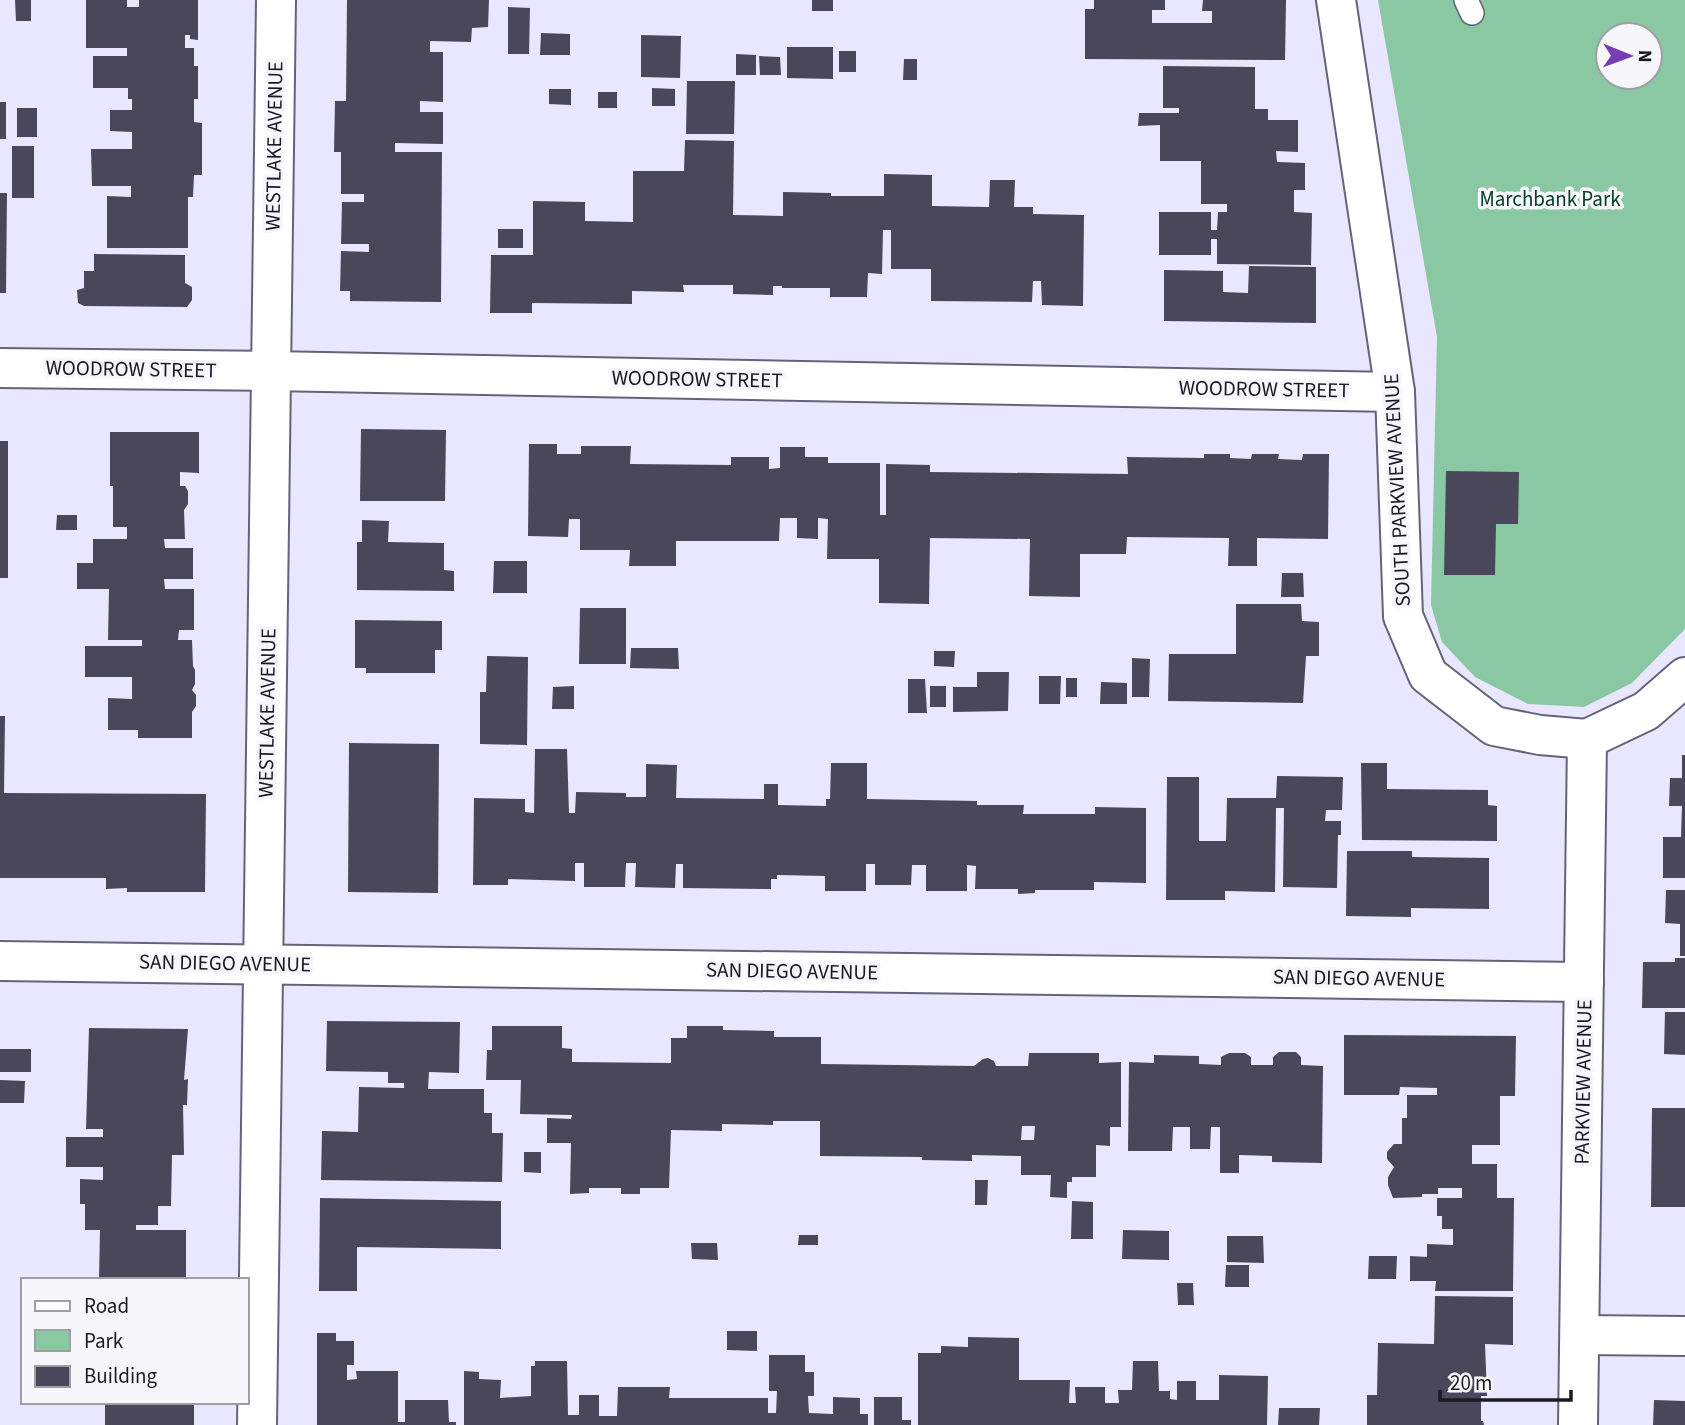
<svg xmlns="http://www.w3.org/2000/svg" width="1685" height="1425" font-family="'Source Sans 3',sans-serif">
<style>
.green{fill:#89c8a3;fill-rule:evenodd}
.building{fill:#4a475b;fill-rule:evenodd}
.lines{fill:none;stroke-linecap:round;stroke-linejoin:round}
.service-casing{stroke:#666378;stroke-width:26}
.minor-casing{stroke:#666378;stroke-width:42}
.tertiary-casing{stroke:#666378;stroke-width:42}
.service{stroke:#fff;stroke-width:23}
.minor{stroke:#fff;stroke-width:38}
.tertiary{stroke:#fff;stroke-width:38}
.labels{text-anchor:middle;stroke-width:7;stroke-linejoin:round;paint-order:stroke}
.street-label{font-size:21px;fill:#1b1a23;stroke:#f6f6fb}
.park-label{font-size:21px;fill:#044126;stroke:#f6f6fb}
</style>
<rect width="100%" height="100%" fill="#e9e6ff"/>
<path class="green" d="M1378,0h307v629l-53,54 -48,24 -56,-3 -53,-27 -33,-35 -11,-37 6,-268zM1608,35h42v42h-42z"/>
<g class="building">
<path d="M15,0h16v21h-15z"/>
<path d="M86,0h41v7h12v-7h59v40l-8,-1v-4h-5v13h9v18h4v33h-4v23l8,1v52h-8l-1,22h-5v51h-81v-52l24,1v-11h-39l-1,-37h41v-17l-22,-1v-21h22v-11h-4v-11h-35v-32h34v-8h-41z"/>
<path d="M347,0h142l-1,27 -16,1 -1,14 -41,-1v11h13v50l-23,-1v11h23v32l-48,-1v9h47l-1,150 -91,-1v-10h-10l1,-40 28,1v-8h-28l1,-42h22v-8h-23v-42h-7l1,-51h11z"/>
<rect x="812" y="0" width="21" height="11"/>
<path d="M1094,0h71v10h-13v13h60v-12h-10l1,-11h83l-1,60 -200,-1v-50h9z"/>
<path d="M508,7l22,1 -1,46h-21z"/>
<path d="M541,33l29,1v21h-30z"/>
<path d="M641,35l40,1 -1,42 -39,-1z"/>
<path d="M787,47h46v32l-46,-1z"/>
<rect x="839" y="51" width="17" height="21"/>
<path d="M736,54l20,1v20h-20z"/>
<path d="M759,56l21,1 1,18h-21z"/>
<path d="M904,59h13v21h-14z"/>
<path d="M1163,66l92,1v42h13v11h30v32l-22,-1 1,11 28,1v27h-11v22l18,1 -1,52 -94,-1v-25h-6v16h-52v-43h52v18h6l1,-18h9v-8h-26v-43h-41v-36l-22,1 1,-13h40v-5h-16z"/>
<path d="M687,81h48l-1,53h-48z"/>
<path d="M652,88l23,1v17h-23z"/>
<path d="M549,89h22v16l-22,-1z"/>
<rect x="598" y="92" width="19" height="16"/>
<rect x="0" y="102" width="6" height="37"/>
<rect x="17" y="108" width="20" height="29"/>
<path d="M685,140l49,1 -1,74 50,1v-24l48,1v3h53v-22l48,1v31l57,1 1,-27h25l-1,27h19v7l51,1 -1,91 -41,-1 -1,-24h-8l-1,21 -101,-1v-32h-40v-39h-8l-1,44 -14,-1 -1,24h-37v-9h-48v-2h-9v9l-40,-1v-9h-50l1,7 -52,-1v13l-100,-1v10h-42l1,-58h42v-54l52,1v19l48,1v-51h51z"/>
<rect x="12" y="146" width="22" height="52"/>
<path d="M0,193h7l-1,100h-6z"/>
<rect x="498" y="229" width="25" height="19"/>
<path d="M94,254l91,1v28l7,4v13l-5,7 -103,-1 -6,-3 -1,-13 7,-2v-17h10z"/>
<path d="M1249,266l67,1v56l-152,-2v-51l59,1v21l25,1z"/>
<path d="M361,429l85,1 -1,71h-85z"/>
<path d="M110,432h89v41l-19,-1v14h5l3,5v13l-4,6 1,29h-21l1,9h28v31h-29l1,10h29v41h-15l-1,10h14l1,26 2,4v14l-3,6 4,5v11l-4,6v26h-54v-8h-30v-32l24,1v-22h-47v-31h57v-6h-34l1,-51h-32v-26h16v-24h34v-12h-14v-41h-3z"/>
<rect x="0" y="441" width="8" height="137"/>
<path d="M529,444h28v10h24v-8h50l-1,18 101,1v-8h38v12l11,-1v-21h25v10h23v6h52v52h6v-51l44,1v7l198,2 -1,-17 77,1v-4h26v4l21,1 1,-5h27l-1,5 24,1 1,-6h26l-1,85 -71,-1v28h-29l1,-28 -102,-1 -1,17h-46v43l-51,-1 1,-57 -100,-1 -1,66 -50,-1v-44h-52l1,-40 -10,-1v21l-21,-1v-20h-17l-1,23h-103v25h-47l1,-16h-50v-31h-11l-1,18 -40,-1z"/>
<path d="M1446,471l73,1 -1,52h-22l-1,51h-51z"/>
<path d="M57,515h20v15h-21z"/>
<path d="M362,520l27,1 -1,21 56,1v27l10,1v20l-97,-1v-48h5z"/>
<path d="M494,561h33v32h-34z"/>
<path d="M1282,573h21l1,24h-23z"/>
<path d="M1236,604h65l1,17 17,1v34h-13l-3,47 -135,-2 1,-47h67z"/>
<path d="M580,608h46v56h-47z"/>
<path d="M355,620l87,1v29h-7v23h-69v-5h-11z"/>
<path d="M631,648h47l1,21 -49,-1z"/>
<path d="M934,651h21l-1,16 -20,-1z"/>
<path d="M487,656l41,1 -1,88 -47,-1v-52h6z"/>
<path d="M1132,658l18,1 -1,38h-17z"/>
<path d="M977,672h32l-1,39 -55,1v-25h24z"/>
<path d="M1039,676h22l-1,28h-21z"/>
<rect x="1066" y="678" width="11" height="19"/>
<path d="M908,679h17l2,34h-19z"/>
<path d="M1101,682l26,1v21h-27z"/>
<path d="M574,686v23h-22l1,-22z"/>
<rect x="930" y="686" width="16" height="21"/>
<path d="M0,716h5l-1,77 202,1 -1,98h-78v-4l-21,1v-11h-106z"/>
<path d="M349,743l90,1 -1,149 -90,-1z"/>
<path d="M535,749h32l2,64h6l1,-21 50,1v4h20v-33l31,1 -1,33 88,1v-15h14v21l48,1v-7h4l1,-36h36v36l110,2v4h47l-1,9h72v-7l51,1v75l-52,-1v8h-59v3l-17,1v-5h-43l1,-23 -9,-1v26h-41v-26h-14l-1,20h-36v-21h-9v27h-41v-15l-48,-1v4h-6v10l-88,-1v-24h-7l-1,24 -40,-1 1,-24h-10l-1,24h-41v-24h-9v18l-67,-2v6h-35l1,-87 51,1v13l9,1z"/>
<path d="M1682,755h3v123h-22v-41h18l1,-31h-13l1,-28h12z"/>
<path d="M1361,763h26v26l101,1v15l9,1v35l-135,-1z"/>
<path d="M1277,776l66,1 -1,33h-16l-1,11h16v14h-3l-1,53 -54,-1 1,-79h-8l-1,84 -50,-1v9h-59l1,-123h32v64h27l1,-43h49z"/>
<path d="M1347,851h65v6l77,1v51l-78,-1v9l-65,-1z"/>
<path d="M1666,890h19v66h-5v-32l-15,-1z"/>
<path d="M1675,958h10v50h-43l1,-46h32z"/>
<path d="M1665,1012h20v43l-21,-1z"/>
<path d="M327,1021l133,1 -1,51 -30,-1 -1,17h56v24h8v20h11l-1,49 -181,-2 1,-49 36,1 1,-45 45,1v-5h-16v-11l-62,-1z"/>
<path d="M492,1026h70v22l10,1v13l99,1v-25h16v-12h36v4l51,1v6h47v27l153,2 9,-7 5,-1 6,3 2,5h32l1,-13h70v10l22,-1v65h-11v19l-14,-1v32h-24v5h-5v16l-17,-1 1,-22h-30v-19l-49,-1v6l-50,-1v-3l-102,-1v-35h-47v4l-51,-1v7l-51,-1 -2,58h-29v6h-19v-6h-32v5l-19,1 1,-51h-24v-25l24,1 1,-4 -52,-1 1,-34h-35l1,-30h5zM1022,1126h13l-1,14h-13z"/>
<path d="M89,1028l99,1 -4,51 4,-1 -1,26h-4l1,50h-12l-1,51h-13v19h-22v5h50v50h-87l1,-50h-15v-26h-5v-25l23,1v-13h-37v-30h37v-8h-17z"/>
<path d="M1344,1035l172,1 -1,60h-15v49h-28v19h25v34h17l-1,93h-78l1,-10h-26v-25l17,1v-13l26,1v-16h-11v-13h-5v-18h25v-10h-24v6h-16v3l-29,1 -5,-13v-8l6,-10 -7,-8v-7l7,-8h8v-26h5v-23h30v-7l-37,-1 -1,8h-55z"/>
<rect x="0" y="1049" width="31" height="23"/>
<path d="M1279,1052h17l5,5v8l22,1 -1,97 -50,-1v-6l-33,-1v18h-19v-46h-9l-1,22h-20v-22h-17l-1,24h-44l1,-89 25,1v-8l45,1v8l22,1v-8l8,-4h16l6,4v8h22v-8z"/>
<path d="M0,1080l25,1 -1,22h-24z"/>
<path d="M1652,1108h33v99h-34z"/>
<path d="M524,1152h17v21l-17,-1z"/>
<path d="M975,1180h13l-1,25h-12z"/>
<path d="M320,1198l181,3v48l-144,-2v44h-38z"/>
<path d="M1072,1201l21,1v37h-22z"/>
<path d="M1123,1230l46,1v29l-47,-1z"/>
<path d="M799,1235h19v10h-20z"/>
<path d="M1227,1236h36l1,27 -37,-1z"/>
<path d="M691,1243h26l1,17 -26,-1z"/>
<path d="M1369,1256h28l-1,23h-28z"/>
<path d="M1226,1265h23v22h-24z"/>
<path d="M1177,1283h16l1,22h-16z"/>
<path d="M1435,1296l78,1v48l-28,-1 2,52h-6v25h2l1,4h-117v-30h10l1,-52 56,1z"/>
<path d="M727,1331h30v20l-30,-1z"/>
<path d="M317,1333h19v8h18v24h-7v15l10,-1 -1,-8h42v51h7v-22h43l1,22h7v3h-139z"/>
<path d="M968,1337l51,1v42h51l-1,23h7l-1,-16h30v16h14l-1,-13h14l1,-29h25l1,30h11v8l7,1v-19h19v19h23v-25l49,1 -1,49h-349v-72h23v-7l27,1z"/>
<path d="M769,1355h36v17h9v24h-6l1,17 24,1v-17l27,1v16h8v11h-404v-54l15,1v7l22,1 -1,18 31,-2v-30h4v-5h32l1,54h11v-20h20v21h18l1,-29h52l-1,11h99v15h8l1,-22h-8z"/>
<path d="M874,1397h28v23h9v5h-37z"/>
<path d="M1654,1400l31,1v24h-32z"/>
<rect x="105" y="1402" width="89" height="23"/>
<path d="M1279,1408h41l-1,17h-41z"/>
</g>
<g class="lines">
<defs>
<path id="service" d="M1466,0l6,13"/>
<g id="minor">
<path d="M1336,0l59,392 8,224 25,59 66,51 46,9 47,4"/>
<path d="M0,368l270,3 1125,21"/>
<path d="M1587,739l59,-28 39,-34"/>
<path d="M0,961l1584,21"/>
<path d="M1581,1335l104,1"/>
<path d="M1578,1425l9,-686"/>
</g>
<path id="tertiary" d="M257,1425l19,-1425"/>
</defs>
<use href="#service" class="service-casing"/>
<use href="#minor" class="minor-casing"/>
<use href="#tertiary" class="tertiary-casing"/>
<use href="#service" class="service"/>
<use href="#minor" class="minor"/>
<use href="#tertiary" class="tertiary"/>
</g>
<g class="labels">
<g class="street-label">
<text transform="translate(274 146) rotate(-89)" y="7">WESTLAKE AVENUE</text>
<text transform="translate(131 369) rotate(1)" y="7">WOODROW STREET</text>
<text transform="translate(697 379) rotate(1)" y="7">WOODROW STREET</text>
<text transform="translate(1264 389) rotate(1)" y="7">WOODROW STREET</text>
<text transform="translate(1397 490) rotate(-93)" y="7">SOUTH PARKVIEW AVENUE</text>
<text transform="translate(267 713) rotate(-89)" y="7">WESTLAKE AVENUE</text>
<text transform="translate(225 963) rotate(1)" y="7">SAN DIEGO AVENUE</text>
<text transform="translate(792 971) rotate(1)" y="7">SAN DIEGO AVENUE</text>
<text transform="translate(1359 978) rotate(1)" y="7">SAN DIEGO AVENUE</text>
<text transform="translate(1583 1082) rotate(-89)" y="7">PARKVIEW AVENUE</text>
</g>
<g class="park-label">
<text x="1550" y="206">Marchbank Park</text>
</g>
</g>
<rect x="21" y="1278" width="228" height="126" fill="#f6f6fb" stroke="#9e9ea5" stroke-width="2"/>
<rect x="35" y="1301" width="35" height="10" fill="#ffffff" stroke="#9e9ea5" stroke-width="2"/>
<text x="84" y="1313" font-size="21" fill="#1b1a23">Road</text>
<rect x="35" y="1330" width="35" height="21" fill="#89c8a3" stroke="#9e9ea5" stroke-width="2"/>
<text x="84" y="1348" font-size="21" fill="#1b1a23">Park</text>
<rect x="35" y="1366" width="35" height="21" fill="#4a475b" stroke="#9e9ea5" stroke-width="2"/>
<text x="84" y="1383" font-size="21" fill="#1b1a23">Building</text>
<g transform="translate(1629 56) rotate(91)"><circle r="33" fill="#f6f6fb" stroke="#9e9ea5" stroke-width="2"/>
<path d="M0-5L12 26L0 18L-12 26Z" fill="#763eb4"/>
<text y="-10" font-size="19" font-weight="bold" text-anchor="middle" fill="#1b1a23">N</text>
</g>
<path d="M1440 1390v10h131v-10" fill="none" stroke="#1b1a23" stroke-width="3.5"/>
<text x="1450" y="1390" font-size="21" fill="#1b1a23" stroke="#f6f6fb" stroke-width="5" paint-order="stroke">20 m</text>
</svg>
